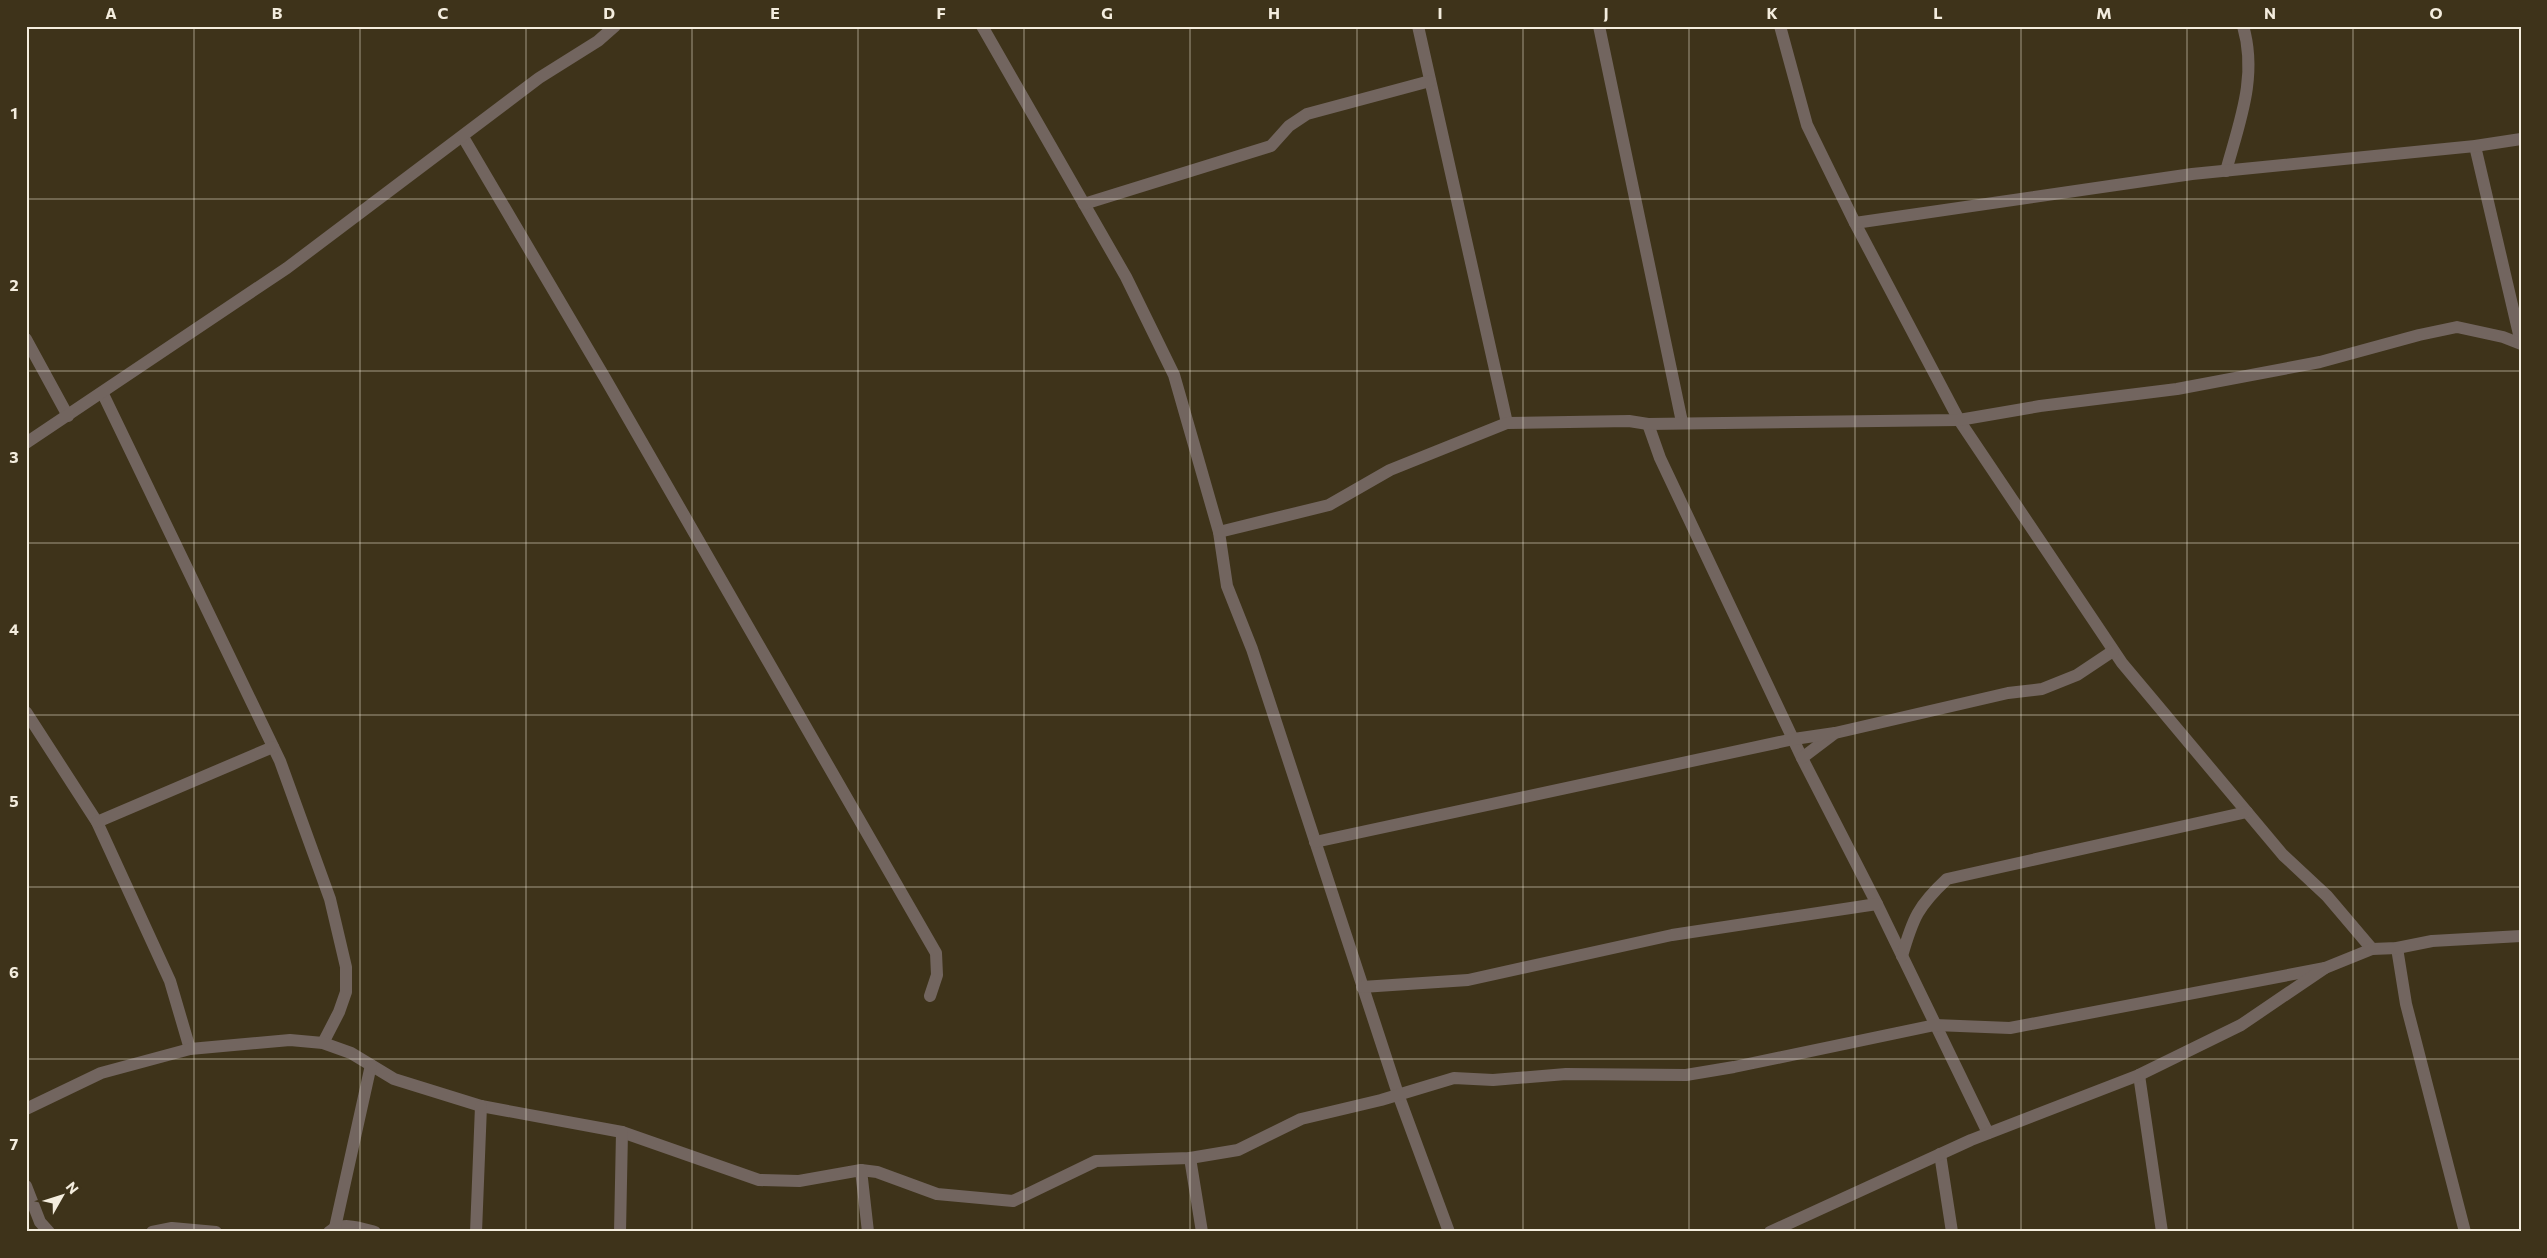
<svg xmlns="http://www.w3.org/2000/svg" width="2547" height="1258" font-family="Commissioner,sans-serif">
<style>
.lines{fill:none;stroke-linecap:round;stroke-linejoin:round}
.street{stroke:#72655f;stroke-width:12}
.grid{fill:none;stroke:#f4edde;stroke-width:1;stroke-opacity:0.55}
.neatline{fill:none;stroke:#f4edde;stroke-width:2}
.grid-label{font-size:16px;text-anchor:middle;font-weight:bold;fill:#f4edde}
</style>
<rect width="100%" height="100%" fill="#3e331a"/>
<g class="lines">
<g class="street">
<path d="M982,26l144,251 48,98 45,157 8,54 25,63 146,445 51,138"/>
<path d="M1418,26l89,397"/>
<path d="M1599,26l83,396"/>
<path d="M1780,26l27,99 48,98 104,197 163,243 161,192 44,41 45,53"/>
<path d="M463,137l142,241 331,575 1,22 -7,21"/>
<path d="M2475,146l46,197"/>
<path d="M2226,171c13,-48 32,-94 17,-145"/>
<path d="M1084,204l187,-58 18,-20 18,-12 123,-33"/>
<path d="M1855,223l337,-49 283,-28 46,-7"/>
<path d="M26,339l42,77"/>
<path d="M103,394l177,367 50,138 16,68v25l-7,20 -16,31"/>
<path d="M1648,424l12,34 142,300 75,146 111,229"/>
<path d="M26,443l261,-175 252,-190 59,-37 17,-15"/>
<path d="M1219,532l110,-27 61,-35 117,-47 122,-2 19,3 311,-4 81,-14 137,-17 143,-27 99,-27 38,-8 46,10 18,7"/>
<path d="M26,712l71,110 73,159 20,68"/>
<path d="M1802,758l33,-25 173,-40 34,-4 35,-14 36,-24"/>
<path d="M97,822l176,-75"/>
<path d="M1315,842l479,-103 41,-6"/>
<path d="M2397,948l9,56 59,228"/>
<path d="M1902,956c11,-38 16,-50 45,-77l300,-67"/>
<path d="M1362,987l106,-7 204,-45 205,-31"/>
<path d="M2139,1075l23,157"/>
<path d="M26,1109l75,-36 89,-24 100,-9 33,3 28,10 43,26 87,27 141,26 137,48 40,1 62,-11 16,2 60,22 76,7 83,-40 94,-3 48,-8 63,-31 80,-19 73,-22 39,2 73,-6 120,1 48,-8 201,-42 75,3 315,-60"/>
<path d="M1940,1154l12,78"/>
<path d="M1190,1158l12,74"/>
<path d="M861,1170l7,62"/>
<path d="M26,1186l14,36 9,10"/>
<path d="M152,1232l20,-4 44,4"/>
<path d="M329,1232c13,-11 31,-4 46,0"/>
<path d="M334,1232l37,-167"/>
<path d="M476,1232l5,-126"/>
<path d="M620,1232l2,-100"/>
<path d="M1770,1232l201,-92 168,-65 102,-50 84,-57 47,-19 25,-1 35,-7 89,-5"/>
</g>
</g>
<path class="grid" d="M194,26v1206M360,26v1206M526,26v1206M692,26v1206M858,26v1206M1024,26v1206M1190,26v1206M1357,26v1206M1523,26v1206M1689,26v1206M1855,26v1206M2021,26v1206M2187,26v1206M2353,26v1206M26,199h2495M26,371h2495M26,543h2495M26,715h2495M26,887h2495M26,1059h2495"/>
<rect width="2547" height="1258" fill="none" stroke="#3e331a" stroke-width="55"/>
<g transform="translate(62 1196) rotate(51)" stroke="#3e331a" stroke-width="4" paint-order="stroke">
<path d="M0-4L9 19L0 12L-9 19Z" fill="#f4edde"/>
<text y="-8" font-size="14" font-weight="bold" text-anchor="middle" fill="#f4edde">N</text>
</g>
<rect x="28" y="28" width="2492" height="1202" class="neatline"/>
<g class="grid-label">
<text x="111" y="19">A</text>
<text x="277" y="19">B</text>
<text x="443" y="19">C</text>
<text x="609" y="19">D</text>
<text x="775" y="19">E</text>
<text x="941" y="19">F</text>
<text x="1107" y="19">G</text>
<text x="1274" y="19">H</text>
<text x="1440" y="19">I</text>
<text x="1606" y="19">J</text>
<text x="1772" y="19">K</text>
<text x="1938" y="19">L</text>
<text x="2104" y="19">M</text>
<text x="2270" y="19">N</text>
<text x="2436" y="19">O</text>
<text x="14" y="119">1</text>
<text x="14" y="291">2</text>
<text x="14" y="463">3</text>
<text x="14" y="635">4</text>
<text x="14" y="807">5</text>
<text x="14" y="978">6</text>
<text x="14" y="1150">7</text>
</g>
</svg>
